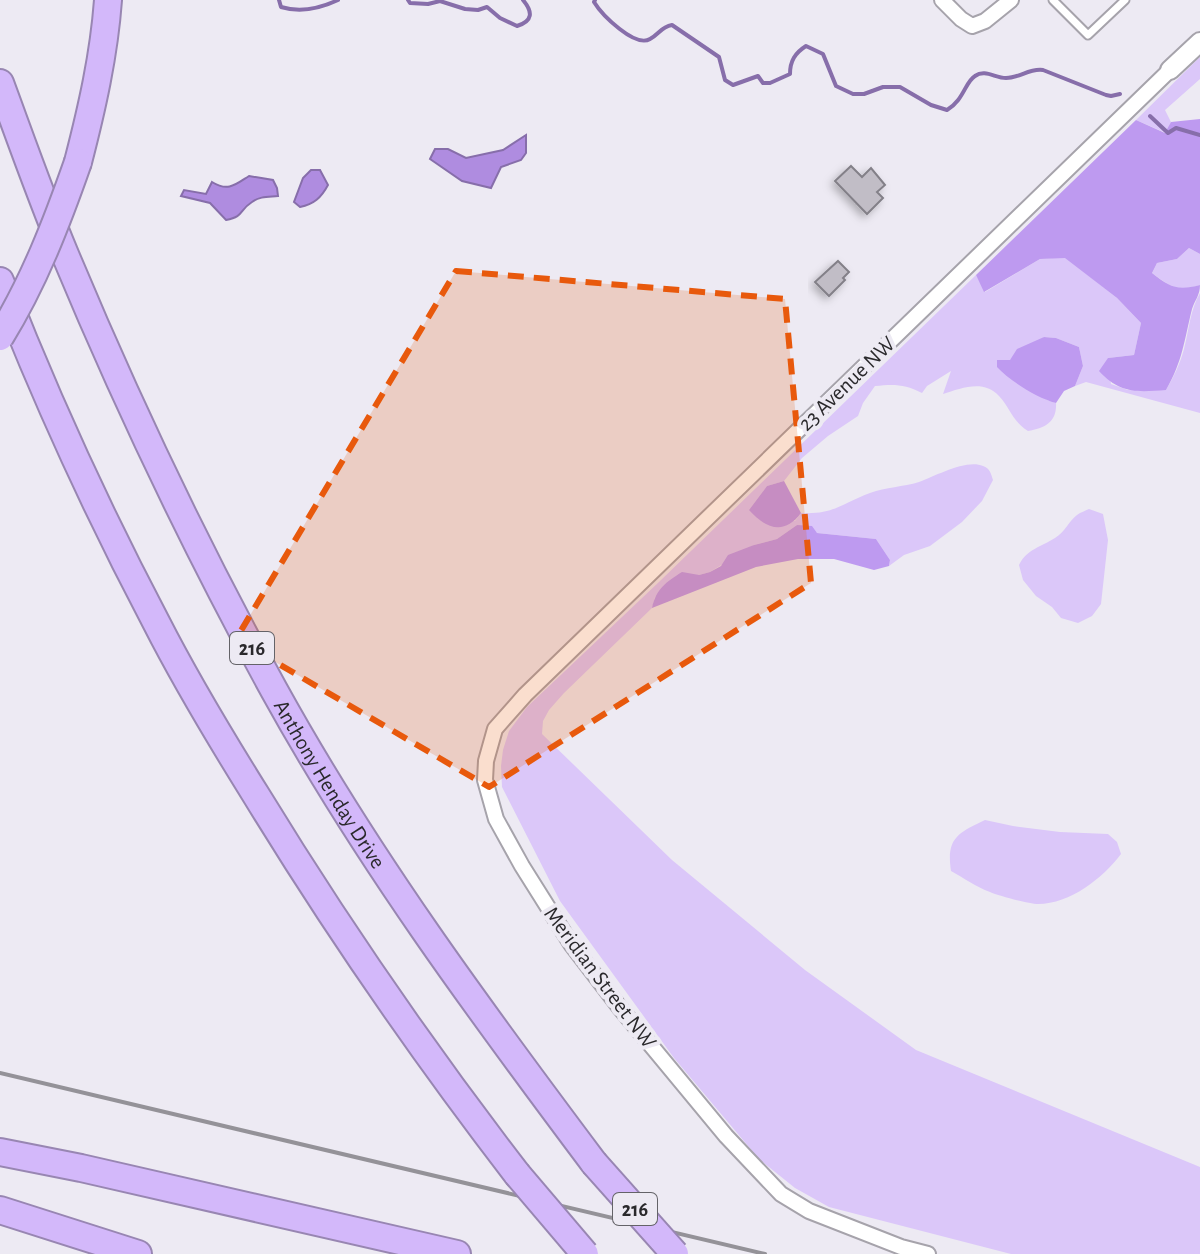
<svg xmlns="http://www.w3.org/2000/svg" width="1200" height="1254" font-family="'Alegreya Sans',sans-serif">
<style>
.green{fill:#dbc7f9}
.forest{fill:#be9af0}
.water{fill:#af8ce0;stroke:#876eaa;stroke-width:2}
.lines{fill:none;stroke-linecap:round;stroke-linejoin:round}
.stream{stroke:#876eaa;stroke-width:4}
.building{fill:#c1bdc6;stroke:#838088;stroke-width:2;filter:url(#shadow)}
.service-casing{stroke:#a6a3ab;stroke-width:11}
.minor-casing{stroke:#a6a3ab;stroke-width:18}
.tertiary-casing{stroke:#a6a3ab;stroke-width:22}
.motorway-casing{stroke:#9886b2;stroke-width:30}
.service{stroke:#fff;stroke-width:7}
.minor{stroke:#fff;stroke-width:14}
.tertiary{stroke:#fff;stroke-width:18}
.motorway{stroke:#d3b8fa;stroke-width:26}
.rail{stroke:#949298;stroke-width:4}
.motorway-bridge-casing{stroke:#9886b2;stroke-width:30;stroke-linecap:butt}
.motorway-bridge{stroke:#d3b8fa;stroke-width:26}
.marked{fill:#e8590c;fill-opacity:0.2;stroke:#e8590c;stroke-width:6;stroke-dasharray:16 10;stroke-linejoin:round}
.labels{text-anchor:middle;stroke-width:8;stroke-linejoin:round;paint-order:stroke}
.shield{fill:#edeaf3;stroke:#646368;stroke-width:2}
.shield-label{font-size:20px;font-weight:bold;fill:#2a292c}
.street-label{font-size:22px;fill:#2a292c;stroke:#edeaf3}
</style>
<defs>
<filter id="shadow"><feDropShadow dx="-3.5" dy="3.5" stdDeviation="4" flood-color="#0004"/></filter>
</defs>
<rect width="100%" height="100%" fill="#edeaf3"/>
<g class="green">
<path d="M1200,57v22l-35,31 6,12 -5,11 -30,-13z"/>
<path d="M1189,248l11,6v31c-23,7 -29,2 -48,-12l5,-10 20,-4z"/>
<path d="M1065,257l52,41 24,25 -7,32 -26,3 3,26 17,6h38c8,-14 14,-26 18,-41 5,-19 6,-39 16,-56v120l-114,-31 -11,4 8,-20 -4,-19 -23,-9 -12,-1 -34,23h-13l50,40 9,3c1,19 -11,25 -28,28 -16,-10 -17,-22 -29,-35 -15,-17 -38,-8 -56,-2l8,-23 -24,15 -5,7c-17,-9 -28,-9 -47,-7l-12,17 -5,13 -30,20 -26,22 -18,23 -17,5 -18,24 46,11 6,-8c32,2 42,-10 69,-20 16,-6 33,-6 49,-11 17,-6 47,-23 64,-16 7,2 8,8 10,14l-11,21 -20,21 -32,24 -26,9 -15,11 1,-6 -14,-21 -59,-6 -20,-8 -20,14 -23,6 -44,27 -11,3 -44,22 -3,11 -88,85 -15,17 -6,11 -1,13 130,126 133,110 111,80 284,117v87h-189l-182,-47 -34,-19 -36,-29 -85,-101 -114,-157 -58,-114 -1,-21 2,-16 6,-19 18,-24 133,-126 316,-306 9,17 55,-33z"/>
<path d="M1089,509l14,5 5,26 -7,64 -9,12 -14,7 -17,-5 -9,-11 -16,-11 -13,-16 -4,-15c8,-16 22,-18 36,-27 10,-6 14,-17 22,-23 4,-3 8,-4 12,-6z"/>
<path d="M985,820l28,6 47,6 48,2 9,8 4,12c-18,24 -51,50 -83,50 -9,0 -39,-8 -48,-12 -14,-5 -26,-14 -39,-21 -5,-33 7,-38 34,-51z"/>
</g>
<g class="forest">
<path d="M1200,119v135l-11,-6 -12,11 -20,4 -5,10c18,14 25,18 48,12 0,10 -5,15 -8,24 -8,32 -9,51 -26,81 -29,2 -46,4 -67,-19l9,-13 26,-3 7,-32 -24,-25 -52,-40 -25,1 -56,33 -8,-17 160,-155 29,13 6,-11z"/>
<path d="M1044,337l12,1 23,9 4,19 -8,20 -11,5 -8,12c-19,-5 -46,-22 -59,-36v-7h13l7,-11z"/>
<path d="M784,481l17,32c-17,23 -36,15 -52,-3l18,-24z"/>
<path d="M797,525l15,1 5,7 59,6 14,21 -1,6 -15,4 -40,-11h-36l-42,8 -104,41c4,-19 14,-26 30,-36l17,3 11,-3 11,-6 7,-11 26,-10 23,-6z"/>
</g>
<g class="water">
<path d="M526,135v18l-5,7 -20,7 -10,21 -29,-7 -32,-22 5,-10h13l18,9 37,-8z"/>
<path d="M311,170h9l8,15c-7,13 -14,19 -28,22l-6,-5 9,-24z"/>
<path d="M249,176l24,4 4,8 1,8c-9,1 -18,0 -26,6 -14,9 -7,14 -26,18l-16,-17 -29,-7 3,-6 22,4 6,-12c16,10 23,3 37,-6z"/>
</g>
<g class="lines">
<g class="stream">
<path d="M279,0l2,7c20,6 38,2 57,-7"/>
<path d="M408,0l2,3 18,1 12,-3 25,8 13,1 9,-3 13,11 17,8c16,-5 16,-14 6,-26"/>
<path d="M595,0l-1,2c8,13 41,46 56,37 9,-5 11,-12 22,-14l47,32 6,23 8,5 25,-9 5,7h7l20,-9c0,-13 5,-21 16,-28l17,8 13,32 17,8h11l19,-7h17l31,18 16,5c17,-10 18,-28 28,-34 10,-7 20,2 31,2 14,0 23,-10 37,-8l63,25 5,1 9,-2"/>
<path d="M1150,116l18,17 8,-5 24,7"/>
</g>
</g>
<g class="building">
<path d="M851,166l11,11 9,-9 14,17 -8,7 6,6 -16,16 -32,-33z"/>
<path d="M838,261l11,11 -6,6 2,2 -16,16 -14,-14z"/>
</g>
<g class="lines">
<defs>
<path id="service" d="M1053,0l35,35 37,-35"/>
<g id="minor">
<path d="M942,0l19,19 11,7 13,-5 26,-21"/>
<path d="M928,1254l-27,-7 -92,-36 -28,-17 -55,-58 -106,-128 -49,-64 -49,-78 -26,-47 -11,-39 1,-19 9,-32 30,-34 645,-625"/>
</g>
<path id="tertiary" d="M1170,70l30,-28"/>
<g id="motorway">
<path id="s1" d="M0,83c21,57 41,114 64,169 62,149 132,296 210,438 92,167 206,321 320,473"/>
<path d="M78,162c14,-54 26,-107 30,-162"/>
<path d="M0,281c45,115 98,231 156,341 30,59 65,117 100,173 80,131 167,257 261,379"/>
<path d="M0,1152l81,16 376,86"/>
<path d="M0,1210l138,44"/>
</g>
</defs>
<use href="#service" class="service-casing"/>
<use href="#minor" class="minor-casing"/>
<use href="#tertiary" class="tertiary-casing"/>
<use href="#motorway" class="motorway-casing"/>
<use href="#service" class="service"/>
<use href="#minor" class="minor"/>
<use href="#tertiary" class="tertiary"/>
<use href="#motorway" class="motorway"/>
<path class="rail" d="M0,1073l765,181"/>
<defs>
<g id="motorway-bridge">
<path d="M0,337c34,-55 57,-115 78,-175"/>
<path d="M594,1163l81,91"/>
<path d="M517,1174l68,80"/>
</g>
</defs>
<use href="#motorway-bridge" class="motorway-bridge-casing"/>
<use href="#motorway-bridge" class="motorway-bridge"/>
</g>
<path class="marked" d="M456,271l329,28 26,284 -322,204 -253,-148z"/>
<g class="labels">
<g class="shield">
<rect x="230" y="632" width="44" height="32" rx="6"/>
<rect x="613" y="1193" width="44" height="32" rx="6"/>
</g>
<g class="shield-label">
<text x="252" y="655">216</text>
<text x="635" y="1216">216</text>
</g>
<g class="street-label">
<text transform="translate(846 383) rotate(-44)" y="8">23 Avenue NW</text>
<text dy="8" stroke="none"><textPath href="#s1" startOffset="776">Anthony Henday Drive</textPath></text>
<text transform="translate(601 977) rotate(53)" y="8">Meridian Street NW</text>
</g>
</g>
</svg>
